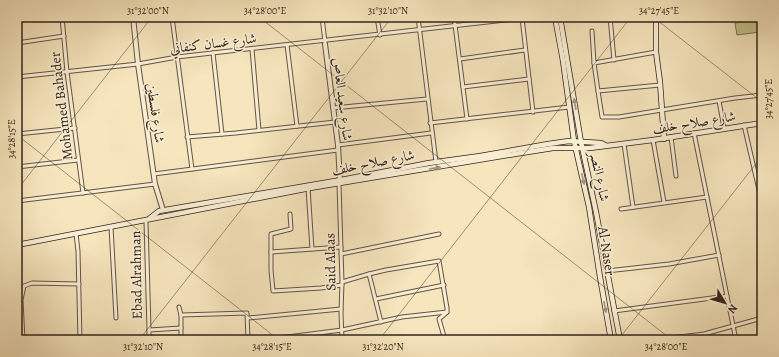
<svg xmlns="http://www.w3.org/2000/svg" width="779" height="357" font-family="Alegreya,Amiri,serif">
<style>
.green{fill:#c4c28c;stroke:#7b7354}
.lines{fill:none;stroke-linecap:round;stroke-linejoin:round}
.minor-casing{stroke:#635444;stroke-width:5}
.tertiary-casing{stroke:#635444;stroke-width:6}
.secondary-casing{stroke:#32241b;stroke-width:6}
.minor{stroke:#f9eed4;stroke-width:3}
.tertiary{stroke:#f9eed4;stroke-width:4}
.secondary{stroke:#f9eed4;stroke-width:4.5}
.oneway{fill:#9f9381}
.ticks{fill:none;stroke:#32241b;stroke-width:1;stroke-opacity:0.45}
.labels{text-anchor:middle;stroke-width:3;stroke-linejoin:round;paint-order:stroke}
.street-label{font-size:14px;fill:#32241b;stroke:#f9eed4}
.neatline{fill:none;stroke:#32241b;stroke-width:1.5}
.ticks-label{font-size:10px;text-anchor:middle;fill:#32241b}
</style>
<rect width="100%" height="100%" fill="#f6e5bd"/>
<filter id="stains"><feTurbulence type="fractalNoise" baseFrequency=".005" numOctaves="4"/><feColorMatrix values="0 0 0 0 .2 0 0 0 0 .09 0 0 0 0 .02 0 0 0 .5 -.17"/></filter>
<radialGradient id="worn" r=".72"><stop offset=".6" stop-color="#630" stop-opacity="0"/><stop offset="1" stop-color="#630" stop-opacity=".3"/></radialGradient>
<path class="green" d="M759,20l1,12 -23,3 -2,-12z"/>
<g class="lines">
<defs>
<g id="minor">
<path d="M62,17l5,55 16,121"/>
<path d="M172,17l20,152"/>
<path d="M322,17l3,25"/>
<path d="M377,17l3,18"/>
<path d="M418,17l18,145"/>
<path d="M454,17l13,102"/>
<path d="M610,17l4,43"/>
<path d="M522,18l11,94"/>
<path d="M592,31l2,32 4,28"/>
<path d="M17,43l47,-7"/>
<path d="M287,45l10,81"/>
<path d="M252,49l7,81"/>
<path d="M213,53l9,81"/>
<path d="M460,59l65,-9"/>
<path d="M594,63l62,-11"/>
<path d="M17,77l121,-13 39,-7 354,-40"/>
<path d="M660,85l-62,6 4,26h17l116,-19 27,-3"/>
<path d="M463,87l66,-8"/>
<path d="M719,101l5,27"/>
<path d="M333,108l94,-9"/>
<path d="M430,123l139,-16"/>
<path d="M744,125l18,78"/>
<path d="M17,134l58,-6"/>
<path d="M187,137l49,-4 99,-11"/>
<path d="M671,137l5,39"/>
<path d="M653,140l11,62"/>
<path d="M624,144l9,63"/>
<path d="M338,145l93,-12"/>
<path d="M17,167l61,-7"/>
<path d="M154,174l184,-24"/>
<path d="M339,184l3,98 -1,31 1,27"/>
<path d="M308,188l4,61"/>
<path d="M17,201l138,-17"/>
<path d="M621,209l86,-12"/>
<path d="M290,214l1,15 -20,5v36l2,21 48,-3 21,-3"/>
<path d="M146,221l3,109"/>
<path d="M111,227l5,91"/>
<path d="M76,234l2,17 2,89"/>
<path d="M271,252l70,-5"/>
<path d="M341,254l98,-20"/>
<path d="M607,271l62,-7 50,-9"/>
<path d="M342,282l27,-8"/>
<path d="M727,296l9,44"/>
<path d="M376,299l68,-14"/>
<path d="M179,307l2,8v25"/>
<path d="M614,311l113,-15 -33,-163"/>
<path d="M181,315l66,-2 1,27"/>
<path d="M248,318l93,-9"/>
<path d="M381,322l-12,-48 17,-4 53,-9 8,47v4l-8,7 6,21"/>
<path d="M23,340l-2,-40 3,-14 8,-3 47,1"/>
<path d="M149,340v-10l32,-2"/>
<path d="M214,340l34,-1"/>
<path d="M264,340l78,-10 60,-13 45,-5"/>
<path d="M655,340l49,-6 58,-16"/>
</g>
<g id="tertiary">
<path d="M133,17l5,47 17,120 8,26"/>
<path d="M325,44l13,101 2,37"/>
</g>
<g id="secondary">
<path d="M555,17l8,44 11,80 15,66 11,70 11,63"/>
<path d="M560,17l21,125 15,70 24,128"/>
<path d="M656,17v35l4,30 4,57"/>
<path d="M150,218l9,-7 182,-31 88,-17 51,-7 68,-12 21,-3 32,2 4,2"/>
<path d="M17,245l293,-57 205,-34 38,-6h37l63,-8 109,-17"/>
</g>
</defs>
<use href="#minor" class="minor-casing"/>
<use href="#tertiary" class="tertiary-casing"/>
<use href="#secondary" class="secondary-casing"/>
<use href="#minor" class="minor"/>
<use href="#tertiary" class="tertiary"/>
<use href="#secondary" class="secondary"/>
</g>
<defs><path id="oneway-solid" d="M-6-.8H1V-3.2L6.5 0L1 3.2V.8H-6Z"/></defs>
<g class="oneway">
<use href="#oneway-solid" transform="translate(575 104) rotate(-100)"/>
<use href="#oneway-solid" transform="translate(435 168) rotate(-9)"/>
<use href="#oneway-solid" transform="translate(583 179) rotate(77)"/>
<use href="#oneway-solid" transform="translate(605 307) rotate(79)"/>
</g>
<path class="ticks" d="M259,17l413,323M653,17l109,85M17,135l262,205M17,190l135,-173M139,340l253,-323M379,340l252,-323M618,340l144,-184"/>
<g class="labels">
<g class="street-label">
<text transform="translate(213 43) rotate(-7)" y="5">شارع غسان كنفاني</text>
<text transform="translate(343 99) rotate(83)" y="5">شارع سعيد العاص</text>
<text transform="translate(61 106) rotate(-97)" y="5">Mohamed Bahader</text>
<text transform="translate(156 113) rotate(82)" y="5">شارع فلسطين</text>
<text transform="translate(694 122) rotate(-9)" y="5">شارع صلاح خلف</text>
<text transform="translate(373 162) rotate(-11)" y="5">شارع صلاح خلف</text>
<text transform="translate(600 176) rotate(78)" y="5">شارع النصر</text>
<text transform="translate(607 251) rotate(81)" y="5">Al-Naser</text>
<text transform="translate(330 262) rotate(-91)" y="5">Said Alaas</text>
<text transform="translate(136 275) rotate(-91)" y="5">Ebad Alrahman</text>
</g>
</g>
<rect width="779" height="357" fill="none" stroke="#f6e5bd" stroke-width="44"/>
<g transform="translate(725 303) rotate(128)" stroke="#f9eed4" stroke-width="3" paint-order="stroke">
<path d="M0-3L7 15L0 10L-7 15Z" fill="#32241b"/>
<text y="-6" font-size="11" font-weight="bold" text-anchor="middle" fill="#32241b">N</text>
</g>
<rect x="22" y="22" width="735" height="313" class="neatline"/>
<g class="ticks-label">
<text x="148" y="14">31°32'00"N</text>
<text x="265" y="14">34°28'00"E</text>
<text x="388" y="14">31°32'10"N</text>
<text x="659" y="14">34°27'45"E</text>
<text transform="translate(768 99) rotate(-90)" y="4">34°27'45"E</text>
<text transform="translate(11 139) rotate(-90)" y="4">34°28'15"E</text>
<text x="143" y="350">31°32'10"N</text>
<text x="272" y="350">34°28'15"E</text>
<text x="383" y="350">31°32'20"N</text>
<text x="666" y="350">34°28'00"E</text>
</g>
<rect width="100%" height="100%" filter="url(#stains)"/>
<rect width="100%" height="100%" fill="url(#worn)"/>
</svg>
